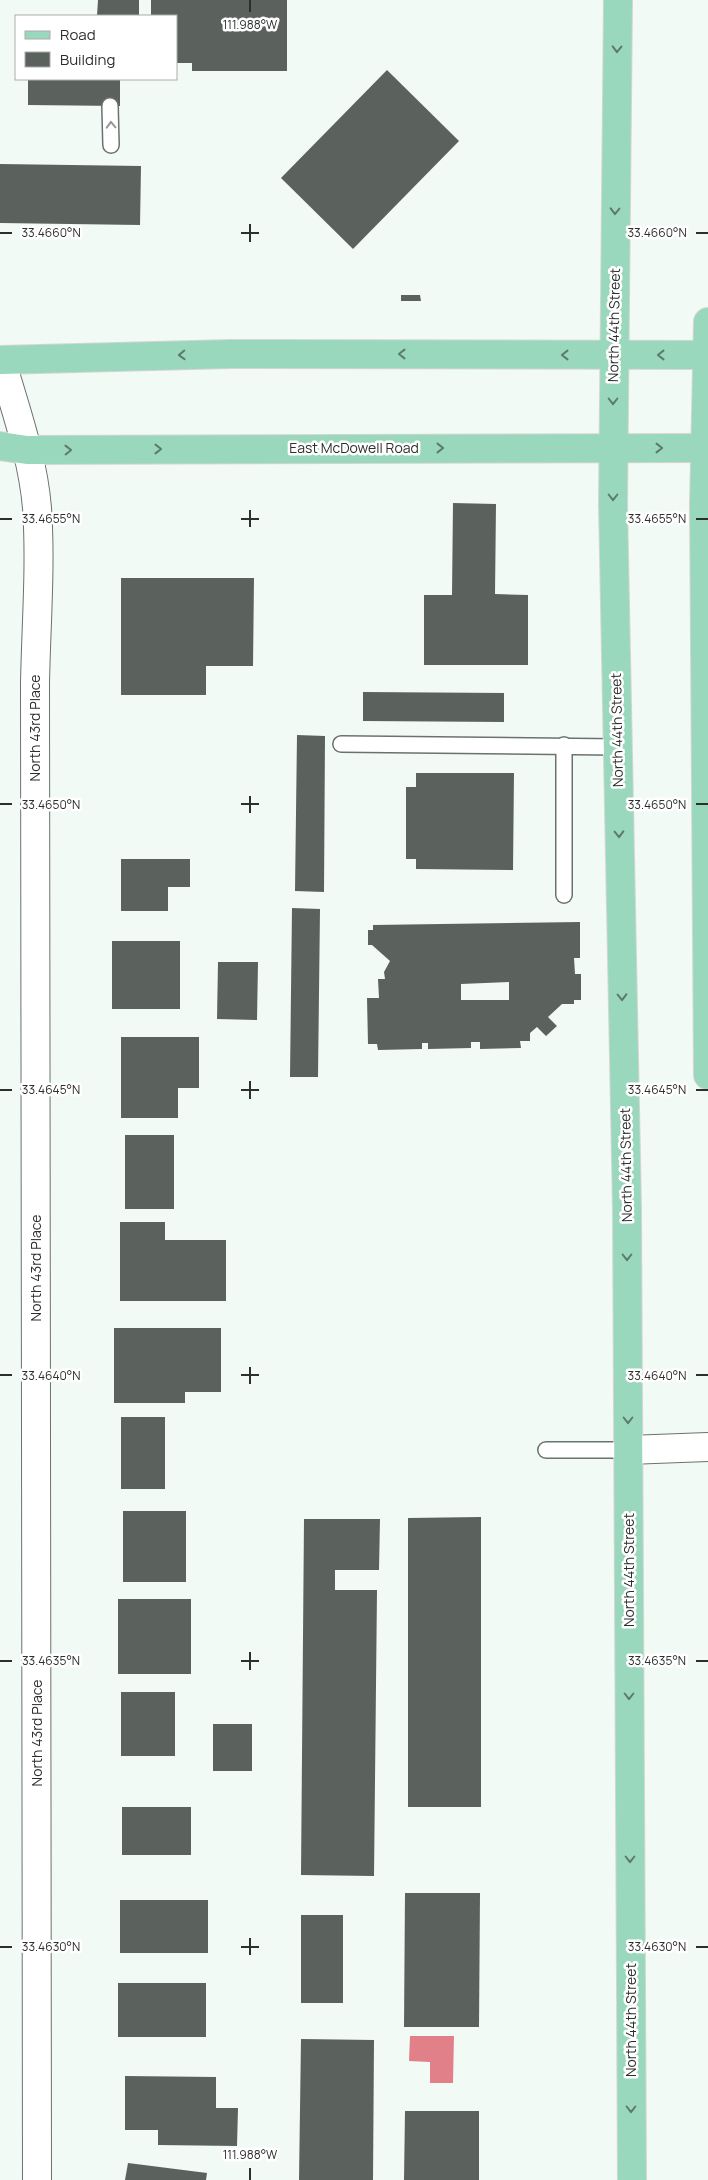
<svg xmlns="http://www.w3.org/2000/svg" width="708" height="2180" font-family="Manrope,sans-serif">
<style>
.water{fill:#e18088}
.building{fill:#5b625e;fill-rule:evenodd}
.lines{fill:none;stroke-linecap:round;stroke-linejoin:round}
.lane-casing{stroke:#6b726e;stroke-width:18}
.street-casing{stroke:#6b726e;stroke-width:30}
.primary-casing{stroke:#d5d5d5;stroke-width:30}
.lane{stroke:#fff;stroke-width:15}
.street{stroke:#fff;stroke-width:28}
.primary{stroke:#99d8bc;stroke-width:28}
.oneway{stroke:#5d7b6d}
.oneway2{stroke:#969796}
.ticks{fill:none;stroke:#2c2f2d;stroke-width:2}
.labels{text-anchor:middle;stroke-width:5;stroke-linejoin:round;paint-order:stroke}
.street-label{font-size:14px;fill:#2c2f2d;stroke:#fff}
.ticks-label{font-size:12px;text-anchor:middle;fill:#2c2f2d;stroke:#fff;stroke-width:5;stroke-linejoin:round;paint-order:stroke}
</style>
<rect width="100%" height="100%" fill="#f2faf5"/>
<path class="water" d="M410,2036h44l-1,47h-23v-21l-21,-1z"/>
<g class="building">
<path d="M98,0h41v16h-42z"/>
<path d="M151,0h136v71h-95v-8h-16v-47h-25z"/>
<path d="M387,70l72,71 -106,108 -72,-71z"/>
<path d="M28,79h92v27l-92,-1z"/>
<path d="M0,164l141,2 -1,59 -140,-2z"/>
<path d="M401,295h19l1,6h-20z"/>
<path d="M453,503l43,1 -1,90 33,1v70h-104v-70h28z"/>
<path d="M121,578h133l-1,88h-47v29h-85z"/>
<path d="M363,692l141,1v29l-141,-1z"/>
<path d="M297,735l28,1 -1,156 -29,-1z"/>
<path d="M416,773h98l-1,97 -97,-1v-10h-10v-72h10z"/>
<path d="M121,859h69v28h-22v24h-47z"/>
<path d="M292,908l28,1 -2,168h-28z"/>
<path d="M580,922v36h-6l1,16h6v26h-7v4h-12l-14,13 9,9 -11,10 -9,-9 -7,6v8h-10l1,7 -41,1v-7h-9v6l-43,1v-6h-6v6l-44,1 -1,-6h-9l-1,-46h12l-1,-19h7l-1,-7 6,-11 -18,-16h-4v-15h5v-5zM509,982v18h-48v-16z"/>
<rect x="112" y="941" width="68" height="68"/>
<path d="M218,962h40l-1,58 -40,-1z"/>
<path d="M121,1037h78v51h-21v30h-57z"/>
<rect x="125" y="1135" width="49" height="74"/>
<path d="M120,1222h45v18h61v61h-106z"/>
<path d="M114,1328h107v64h-36v11h-71z"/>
<rect x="121" y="1417" width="44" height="72"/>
<rect x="123" y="1511" width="63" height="71"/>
<path d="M481,1517v290h-73v-289z"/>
<path d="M304,1519h76l-1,51h-44v20h42l-3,286 -73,-1z"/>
<rect x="118" y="1599" width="73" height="75"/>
<rect x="121" y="1692" width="54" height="64"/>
<rect x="213" y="1724" width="39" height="47"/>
<rect x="122" y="1807" width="69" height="48"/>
<path d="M405,1893h75l-1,134h-75z"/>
<rect x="120" y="1900" width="88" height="53"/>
<rect x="301" y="1915" width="42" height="88"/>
<rect x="118" y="1983" width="88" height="54"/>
<path d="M301,2039l73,1 -1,140h-74z"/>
<path d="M125,2076l91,1v31h22l-1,38 -79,-1v-15h-33z"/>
<path d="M405,2111h74v69h-75z"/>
<path d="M128,2163l79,10 -1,7h-81z"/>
</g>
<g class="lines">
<defs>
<g id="lane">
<path d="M110,106l1,39"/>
<path d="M341,744l276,3"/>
<path d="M564,895v-150"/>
<path d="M546,1450h82"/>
</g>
<g id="street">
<path d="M1,360c14,48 32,98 36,148 4,58 -1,118 -2,176l2,1496"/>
<path d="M628,1450l80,-3"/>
</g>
<g id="primary">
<path d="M618,0l-5,504 14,705 5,971"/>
<path d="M708,322l-4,183 4,570"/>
<path d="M0,360l231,-6 477,1"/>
<path d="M0,446l27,4 681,-2"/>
</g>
</defs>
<use href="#lane" class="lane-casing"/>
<use href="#street" class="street-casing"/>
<use href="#primary" class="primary-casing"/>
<use href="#lane" class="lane"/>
<use href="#street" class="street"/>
<use href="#primary" class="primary"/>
</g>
<defs><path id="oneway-chevron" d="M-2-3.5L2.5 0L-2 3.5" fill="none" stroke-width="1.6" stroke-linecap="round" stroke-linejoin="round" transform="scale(1.25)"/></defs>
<g class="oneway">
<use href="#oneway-chevron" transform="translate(617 49) rotate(91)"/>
<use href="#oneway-chevron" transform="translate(615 211) rotate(91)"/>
<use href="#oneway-chevron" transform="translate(402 354) rotate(-180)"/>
<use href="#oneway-chevron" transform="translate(182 355) rotate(178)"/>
<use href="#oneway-chevron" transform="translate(565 355) rotate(-180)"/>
<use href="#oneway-chevron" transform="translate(661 355) rotate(-180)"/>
<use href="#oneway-chevron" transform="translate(613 401) rotate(90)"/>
<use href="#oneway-chevron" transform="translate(440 448)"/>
<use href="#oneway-chevron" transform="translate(659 448)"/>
<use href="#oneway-chevron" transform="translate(158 449)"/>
<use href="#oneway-chevron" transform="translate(68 450) rotate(-1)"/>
<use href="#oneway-chevron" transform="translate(613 497) rotate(90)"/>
<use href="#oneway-chevron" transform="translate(619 834) rotate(89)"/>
<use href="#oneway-chevron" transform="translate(622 997) rotate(89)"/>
<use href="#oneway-chevron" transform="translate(627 1257) rotate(90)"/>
<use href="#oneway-chevron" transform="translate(628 1420) rotate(90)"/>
<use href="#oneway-chevron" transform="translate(629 1696) rotate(90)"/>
<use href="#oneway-chevron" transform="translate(630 1859) rotate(90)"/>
<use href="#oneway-chevron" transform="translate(631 2109) rotate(90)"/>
</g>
<use class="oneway2" href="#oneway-chevron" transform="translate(111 125) rotate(-92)"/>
<path class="ticks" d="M250,0v12M250,224v18M0,233h12M241,233h18M696,233h12M250,510v17M0,519h12M241,519h18M696,519h12M250,796v17M0,804h12M241,804h18M696,804h12M250,1081v18M0,1090h12M241,1090h18M696,1090h12M250,1367v17M0,1375h12M241,1375h18M696,1375h12M250,1652v18M0,1661h12M241,1661h18M696,1661h12M250,1938v17M0,1947h12M241,1947h18M696,1947h12M250,2168v12"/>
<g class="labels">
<g class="street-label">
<text transform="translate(614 325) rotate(-89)" y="5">North 44th Street</text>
<text x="354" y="453">East McDowell Road</text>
<text transform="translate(35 728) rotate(-90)" y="5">North 43rd Place</text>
<text transform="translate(617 730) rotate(-91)" y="5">North 44th Street</text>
<text transform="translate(626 1165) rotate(-91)" y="5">North 44th Street</text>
<text transform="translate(36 1268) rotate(-90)" y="5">North 43rd Place</text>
<text transform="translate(629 1570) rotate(-90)" y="5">North 44th Street</text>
<text transform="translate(37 1733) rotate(-90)" y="5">North 43rd Place</text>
<text transform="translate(631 2020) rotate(-90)" y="5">North 44th Street</text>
</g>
</g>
<g class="ticks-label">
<text x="250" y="29">111.988°W</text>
<text x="51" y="237">33.4660°N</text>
<text x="657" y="237">33.4660°N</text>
<text x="51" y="523">33.4655°N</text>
<text x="657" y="523">33.4655°N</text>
<text x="51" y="809">33.4650°N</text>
<text x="657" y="809">33.4650°N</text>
<text x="51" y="1094">33.4645°N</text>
<text x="657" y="1094">33.4645°N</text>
<text x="51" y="1380">33.4640°N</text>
<text x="657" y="1380">33.4640°N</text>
<text x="51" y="1665">33.4635°N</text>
<text x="657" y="1665">33.4635°N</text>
<text x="51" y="1951">33.4630°N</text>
<text x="657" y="1951">33.4630°N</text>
<text x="250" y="2159">111.988°W</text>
</g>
<rect x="15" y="15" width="162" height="65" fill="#ffffff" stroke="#abacab"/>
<rect x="25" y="31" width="25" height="8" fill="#99d8bc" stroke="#abacab"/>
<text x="60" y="40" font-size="15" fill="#2c2f2d">Road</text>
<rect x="25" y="52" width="25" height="15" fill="#5b625e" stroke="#abacab"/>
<text x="60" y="65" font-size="15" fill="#2c2f2d">Building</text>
</svg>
